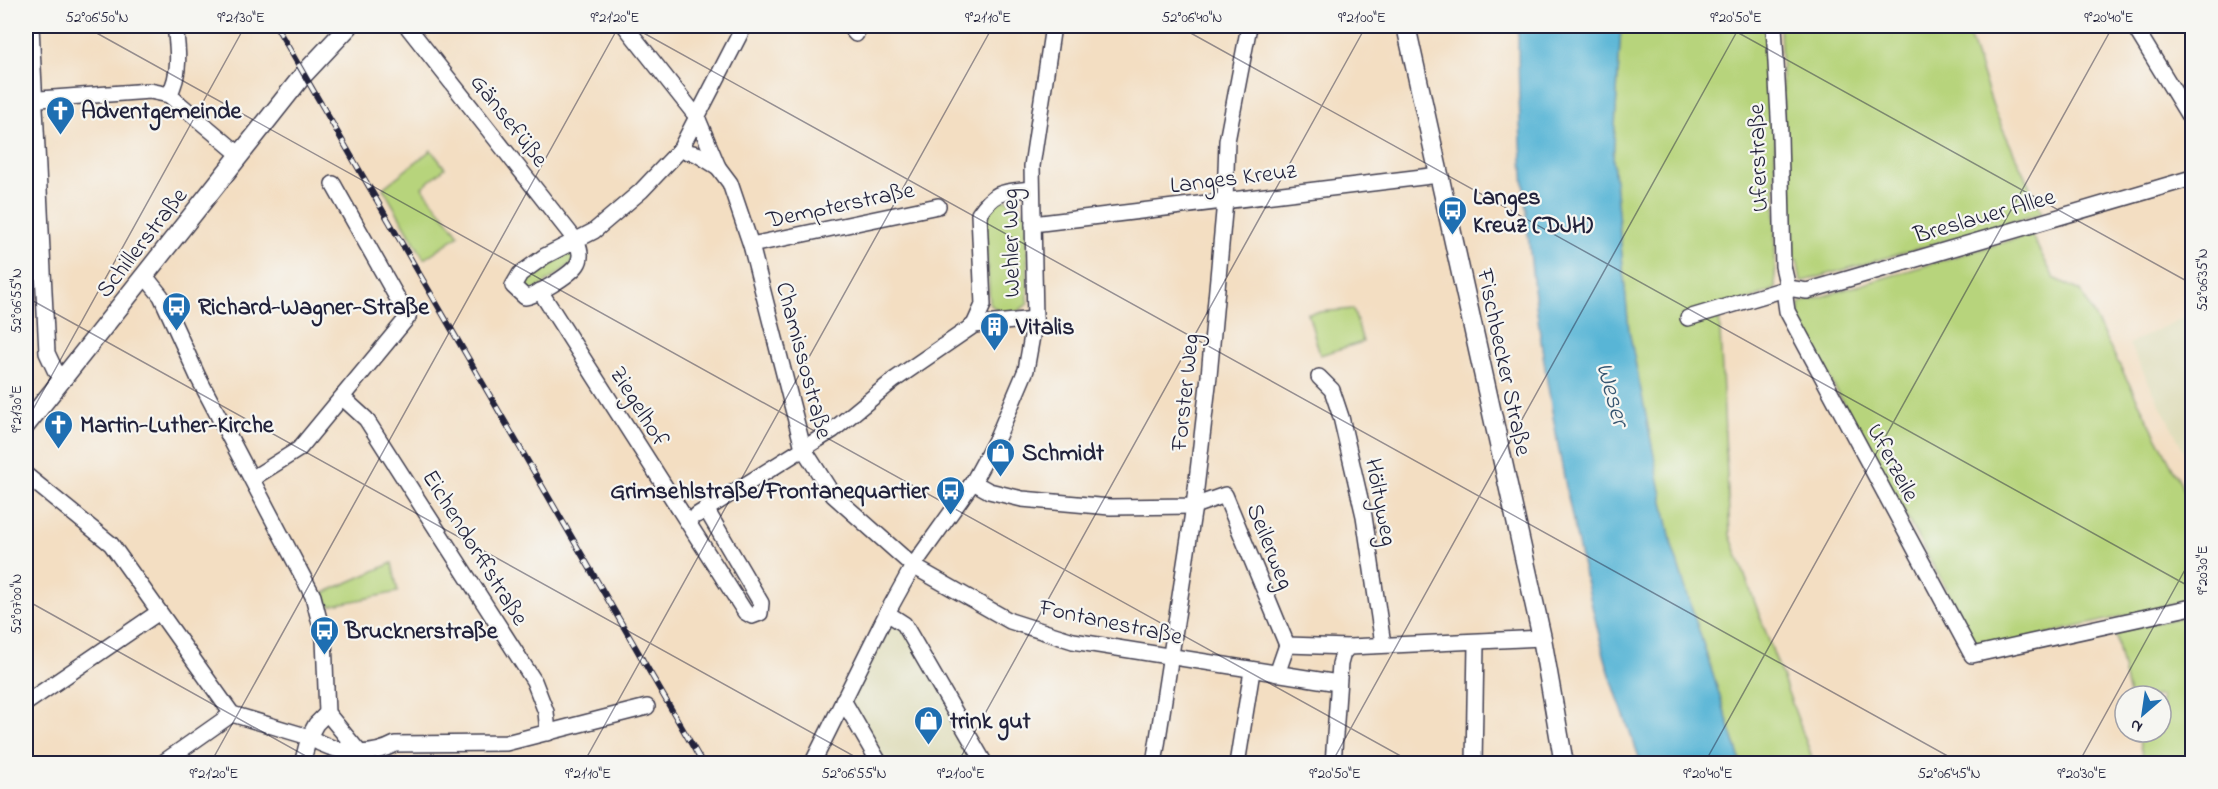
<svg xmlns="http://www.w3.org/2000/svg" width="2218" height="789" font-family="'Indie Flower',sans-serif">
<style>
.built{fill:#dfddbb}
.green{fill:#b7d47b;stroke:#6c7b5b;stroke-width:1.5}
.water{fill:#58b5d6;stroke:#3d6c88;stroke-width:1.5}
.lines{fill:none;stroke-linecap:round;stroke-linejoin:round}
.minor-casing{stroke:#413e4f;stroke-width:18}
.major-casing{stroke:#413e4f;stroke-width:21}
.minor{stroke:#fff;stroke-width:15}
.major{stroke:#fff;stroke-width:18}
.rail-casing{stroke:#22223b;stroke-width:6}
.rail{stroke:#f6f6f2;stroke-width:4;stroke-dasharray:11;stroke-linecap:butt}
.ticks{fill:none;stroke:#22223b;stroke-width:1.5;stroke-opacity:0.45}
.labels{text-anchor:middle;stroke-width:4.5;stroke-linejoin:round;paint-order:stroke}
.poi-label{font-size:24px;font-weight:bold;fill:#22223b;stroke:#f6f6f2;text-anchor:start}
.street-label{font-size:24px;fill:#22223b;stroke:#f6f6f2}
.water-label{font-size:26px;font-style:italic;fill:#355571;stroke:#f6f6f2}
.neatline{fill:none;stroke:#22223b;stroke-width:2}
.ticks-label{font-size:15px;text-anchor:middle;fill:#22223b}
</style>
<rect width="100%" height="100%" fill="#f6f6f2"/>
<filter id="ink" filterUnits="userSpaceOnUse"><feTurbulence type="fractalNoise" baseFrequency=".0167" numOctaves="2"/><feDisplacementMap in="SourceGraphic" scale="12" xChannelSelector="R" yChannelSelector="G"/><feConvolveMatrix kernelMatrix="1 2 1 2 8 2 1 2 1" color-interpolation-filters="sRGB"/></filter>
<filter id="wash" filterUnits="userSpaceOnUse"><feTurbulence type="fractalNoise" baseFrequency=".008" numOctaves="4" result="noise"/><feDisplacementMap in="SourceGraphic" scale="24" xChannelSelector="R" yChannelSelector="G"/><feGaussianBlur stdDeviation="1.35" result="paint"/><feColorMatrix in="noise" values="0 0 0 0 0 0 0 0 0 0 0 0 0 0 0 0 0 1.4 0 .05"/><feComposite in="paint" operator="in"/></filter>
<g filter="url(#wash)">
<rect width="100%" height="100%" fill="#f3dec2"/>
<g class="built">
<path d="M2192,313v154l-63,-123z"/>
<path d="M887,613l17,11 81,139h-105l-37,-63z"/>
</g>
<g class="green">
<path d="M1621,26h149l5,107v156l-56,22 11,224 84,228h-73l-69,-217 -43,-215 -16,-171z"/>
<path d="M1780,26h186l29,86 47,101 -241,69 -4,-22 -8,1z"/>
<path d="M431,150l14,18 -23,19 37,48 -35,24 -41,-71z"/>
<path d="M1004,199l14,4 9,13 1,87c-12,13 -25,14 -38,1l-6,-89 4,-8z"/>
<path d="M2031,234l23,44 27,13 111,214v95l-205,48 -11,-5 -177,-320 1,-20z"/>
<path d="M570,249l4,3 1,9 -42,31 -10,-1 -1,-13z"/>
<path d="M1353,309l10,33 -43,13 -12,-42z"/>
<path d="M392,563l6,29 -69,14 -5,-13z"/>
<path d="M2192,615v148h-48l-7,-31h24v-36h-32l-14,-65z"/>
</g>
<path class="water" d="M1518,26h103l-8,134 16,171 43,215 69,217h-100c-13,-38 -29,-76 -39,-116 -51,-203 -85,-412 -84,-621z"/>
</g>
<g filter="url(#ink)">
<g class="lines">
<defs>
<g id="minor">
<path d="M31,26l16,327 8,17 8,8"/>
<path d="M407,26l170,216c3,7 5,16 0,23 -7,10 -41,31 -52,32l-12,-11 7,-12 25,-18 49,-25 47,-40 39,-41 64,-124"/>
<path d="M625,26l72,91 21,50 12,16 21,62 52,203 30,47 80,71 97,55 63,20 265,42"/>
<path d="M849,26l7,8"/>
<path d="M1774,26l6,109 3,131 5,22"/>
<path d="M2134,26l58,95"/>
<path d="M169,95c12,-21 9,-46 6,-69"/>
<path d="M26,100l124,-9 19,4 71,60"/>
<path d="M680,150l17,4 21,13"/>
<path d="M1031,189c-27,3 -36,1 -52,25l4,91 -9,20 61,-6"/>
<path d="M1033,224l406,-49"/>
<path d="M751,245l187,-39"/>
<path d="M145,276l16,20 37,81 115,219 11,43 3,74 42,51"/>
<path d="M1788,288l-3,9 2,14 185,344 220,-48"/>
<path d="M1788,288l19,3 385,-113"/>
<path d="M540,291l205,321 7,4 8,-3 1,-10 -55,-94"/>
<path d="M1688,318l100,-30"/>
<path d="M1319,377l13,13 9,27 23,99 19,128"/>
<path d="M343,398l23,21 168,262 12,31 2,21"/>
<path d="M26,475l85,69 121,170 77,23 7,-13 11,-11"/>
<path d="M253,478l46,-29 109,-132 -75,-133"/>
<path d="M973,482l16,9 33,8 88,8 84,-1 31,-11 62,150"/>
<path d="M697,515l136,-85 61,-50 80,-55"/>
<path d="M887,613l17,11 81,140"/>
<path d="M1277,674l10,-29 62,2"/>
<path d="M843,700l37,64"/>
<path d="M26,703l133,-91"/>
<path d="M161,764l71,-50"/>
<path d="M302,764l7,-27c26,16 58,22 86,7l111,-1 141,-36"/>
<path d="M812,764l75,-151 26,-47 60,-84 25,-46 28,-66 9,-51 -3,-153 21,-140"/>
<path d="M1154,764l40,-258 15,-130 16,-175 2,-60 22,-115"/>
<path d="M1237,764l15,-93"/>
<path d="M1333,764l7,-100 3,-11 6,-6 193,-9"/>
<path d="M1474,764l2,-121"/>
</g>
<g id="major">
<path d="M1406,26l136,612 22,126"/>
<path d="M26,425l278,-351 45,-48"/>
</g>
</defs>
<use href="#minor" class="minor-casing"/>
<use href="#major" class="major-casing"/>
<use href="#minor" class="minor"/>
<use href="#major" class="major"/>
<defs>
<path id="rail" d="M276,26l427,738"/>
</defs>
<use href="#rail" class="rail-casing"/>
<use href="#rail" class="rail"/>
</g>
</g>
<path class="ticks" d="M84,26l1331,738M631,26l1331,738M1178,26l1014,562M1726,26l466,258M26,297l842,467M26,422l219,-396M26,600l294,164M210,764l409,-738M583,764l410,-738M957,764l409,-738M1331,764l409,-738M1704,764l409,-738M2078,764l114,-207"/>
<defs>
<symbol id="church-pin" viewBox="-11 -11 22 30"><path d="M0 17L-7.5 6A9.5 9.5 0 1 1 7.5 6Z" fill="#1f6fb2" stroke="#f6f6f2"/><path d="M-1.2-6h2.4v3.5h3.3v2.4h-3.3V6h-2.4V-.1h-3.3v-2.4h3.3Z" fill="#fff"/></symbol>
<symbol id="bus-pin" viewBox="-11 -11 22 30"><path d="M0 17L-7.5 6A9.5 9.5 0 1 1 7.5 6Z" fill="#1f6fb2" stroke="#f6f6f2"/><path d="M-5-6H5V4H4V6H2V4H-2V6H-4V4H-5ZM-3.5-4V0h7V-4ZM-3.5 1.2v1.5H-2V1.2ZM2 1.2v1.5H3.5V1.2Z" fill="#fff"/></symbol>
<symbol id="building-pin" viewBox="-11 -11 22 30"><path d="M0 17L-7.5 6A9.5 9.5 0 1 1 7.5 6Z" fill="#1f6fb2" stroke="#f6f6f2"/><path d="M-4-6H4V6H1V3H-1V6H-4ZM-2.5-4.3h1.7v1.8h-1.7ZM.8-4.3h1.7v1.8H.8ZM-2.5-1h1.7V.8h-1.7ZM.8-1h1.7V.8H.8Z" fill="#fff"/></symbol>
<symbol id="shop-pin" viewBox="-11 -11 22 30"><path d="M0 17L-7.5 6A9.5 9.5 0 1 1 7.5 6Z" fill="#1f6fb2" stroke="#f6f6f2"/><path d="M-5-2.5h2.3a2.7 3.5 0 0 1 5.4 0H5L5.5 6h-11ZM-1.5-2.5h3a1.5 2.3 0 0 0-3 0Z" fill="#fff"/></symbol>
</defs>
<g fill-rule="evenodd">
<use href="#church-pin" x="44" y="94" width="33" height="45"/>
<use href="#bus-pin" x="1436" y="194" width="33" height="45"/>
<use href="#bus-pin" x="160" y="290" width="33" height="45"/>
<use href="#building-pin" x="978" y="310" width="33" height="45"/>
<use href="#church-pin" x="42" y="408" width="33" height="45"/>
<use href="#shop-pin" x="984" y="436" width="33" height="45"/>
<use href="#bus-pin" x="934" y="474" width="33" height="45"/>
<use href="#bus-pin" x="308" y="614" width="33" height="45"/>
<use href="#shop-pin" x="912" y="704" width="33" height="45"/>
</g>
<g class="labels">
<g class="poi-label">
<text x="81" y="118">Adventgemeinde</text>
<text x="1473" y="204">Langes<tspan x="1473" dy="28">Kreuz (DJH)</tspan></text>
<text x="198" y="314">Richard-Wagner-Straße</text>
<text x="1016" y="334">Vitalis</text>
<text x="80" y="432">Martin-Luther-Kirche</text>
<text x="1022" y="460">Schmidt</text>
<text x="929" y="498" text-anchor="end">Grimsehlstraße/Frontanequartier</text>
<text x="345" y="638">Brucknerstraße</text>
<text x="950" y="728">trink gut</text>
</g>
<g class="street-label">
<text transform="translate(510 120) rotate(52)" y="8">Gänsefüße</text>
<text transform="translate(1757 158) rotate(-92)" y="8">Uferstraße</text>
<text transform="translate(1233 177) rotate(-7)" y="8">Langes Kreuz</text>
<text transform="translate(840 204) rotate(-12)" y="8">Dempterstraße</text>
<text transform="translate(1984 215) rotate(-16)" y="8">Breslauer Allee</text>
<text transform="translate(141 242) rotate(-52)" y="8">Schillerstraße</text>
<text transform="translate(1010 243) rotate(-91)" y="8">Wehler Weg</text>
<text transform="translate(805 360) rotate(75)" y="8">Chamissostraße</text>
<text transform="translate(1505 362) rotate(78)" y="8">Fischbecker Straße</text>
<text transform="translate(1184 392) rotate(-84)" y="8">Forster Weg</text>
<text transform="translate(640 406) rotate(58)" y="8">Ziegelhof</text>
<text transform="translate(1894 462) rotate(62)" y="8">Uferzeile</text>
<text transform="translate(1382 502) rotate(79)" y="8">Höltyweg</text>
<text transform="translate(1271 546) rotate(68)" y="8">Seilerweg</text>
<text transform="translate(476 547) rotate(58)" y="8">Eichendorffstraße</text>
<text transform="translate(1111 621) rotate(12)" y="8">Fontanestraße</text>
</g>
<g class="water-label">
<text transform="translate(1614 394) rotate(74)" y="9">Weser</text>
</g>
</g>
<rect width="2218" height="789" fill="none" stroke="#f6f6f2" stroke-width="66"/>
<g transform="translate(2143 714) rotate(209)"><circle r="28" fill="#f6f6f2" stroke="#a1a1a9" stroke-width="1.5"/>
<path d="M0-4.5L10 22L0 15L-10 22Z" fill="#1f6fb2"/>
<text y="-9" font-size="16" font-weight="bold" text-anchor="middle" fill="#22223b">N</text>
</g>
<rect x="33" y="33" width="2152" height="723" class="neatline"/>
<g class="ticks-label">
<text x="97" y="22">52°06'50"N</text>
<text x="241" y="22">9°21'30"E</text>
<text x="615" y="22">9°21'20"E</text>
<text x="988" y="22">9°21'10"E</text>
<text x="1192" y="22">52°06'40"N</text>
<text x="1362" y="22">9°21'00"E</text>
<text x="1736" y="22">9°20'50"E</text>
<text x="2109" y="22">9°20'40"E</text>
<text transform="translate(2202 280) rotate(-90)" y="5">52°06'35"N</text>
<text transform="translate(16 301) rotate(-90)" y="5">52°06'55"N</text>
<text transform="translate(16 409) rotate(-90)" y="5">9°21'30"E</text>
<text transform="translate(2202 570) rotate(-90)" y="5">9°20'30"E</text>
<text transform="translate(16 604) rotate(-90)" y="5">52°07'00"N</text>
<text x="214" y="778">9°21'20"E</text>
<text x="588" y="778">9°21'10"E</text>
<text x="854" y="778">52°06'55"N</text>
<text x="961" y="778">9°21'00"E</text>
<text x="1335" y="778">9°20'50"E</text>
<text x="1708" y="778">9°20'40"E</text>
<text x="1949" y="778">52°06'45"N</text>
<text x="2082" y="778">9°20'30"E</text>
</g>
</svg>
